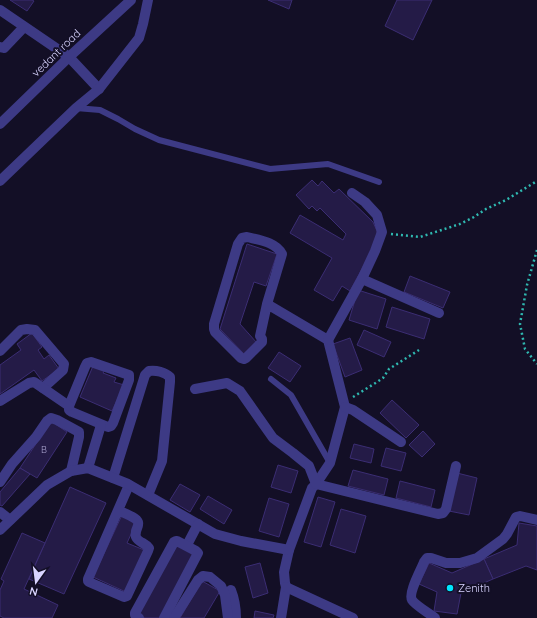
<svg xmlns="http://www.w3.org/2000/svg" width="537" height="618" font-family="Quicksand,sans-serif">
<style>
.building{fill:#241b47;stroke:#3b2d73}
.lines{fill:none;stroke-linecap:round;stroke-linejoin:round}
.path{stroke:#2fb8b0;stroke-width:2.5;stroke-dasharray:2 3;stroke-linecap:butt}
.service{stroke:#3d3a85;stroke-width:6}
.minor{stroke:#3d3a85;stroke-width:10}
.poi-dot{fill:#00e5ff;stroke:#130f26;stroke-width:1.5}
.labels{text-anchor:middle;stroke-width:4;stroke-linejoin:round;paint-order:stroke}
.number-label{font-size:9px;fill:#aca6d1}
.street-label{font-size:11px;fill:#d9d4ff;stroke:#130f26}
.poi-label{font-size:11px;fill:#d9d4ff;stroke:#130f26;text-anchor:start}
</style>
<rect width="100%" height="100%" fill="#130f26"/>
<g class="building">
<path d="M10,0h22l2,1 -7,10z"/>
<path d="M268,0h24l-3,9z"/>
<path d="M397,0h35l-19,40 -28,-14z"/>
<path d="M312,180l6,6 4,-5 12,12 5,-4 34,33 4,9v10l-27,50 -8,-5 -9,15 -19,-11 18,-32 -42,-25 10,-18 43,25 3,-6 -26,-26 -3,3 -5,-5 -3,3 -13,-14z"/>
<path d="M247,244l30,10 -11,32 -12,-4 -14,42 17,19 -12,12 -25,-26z"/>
<path d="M410,276l40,16 -7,16 -39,-16z"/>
<path d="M358,290l28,9 -9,30 -28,-9z"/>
<path d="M392,307l38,12 -6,20 -38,-12z"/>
<path d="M364,330l27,12 -7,15 -27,-12z"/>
<path d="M32,333l10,14 -4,3 6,9 5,-4 10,14 -17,12 -8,-11 -34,24v-29l21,-15 -4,-6z"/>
<path d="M350,338l12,32 -17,7 -12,-33z"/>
<path d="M279,352l22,14 -11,16 -22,-14z"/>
<path d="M93,366l12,4 -2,3 13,5 -2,4 10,3 -12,26 -32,-14z"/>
<path d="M392,400l27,25 -13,13 -26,-25z"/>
<path d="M51,421l16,11 -30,46 -17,-10z"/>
<path d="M423,431l12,13 -13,13 -13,-12z"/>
<path d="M354,444l20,5 -3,14 -21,-5z"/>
<path d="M386,448l20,5 -5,18 -20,-5z"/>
<path d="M278,465l20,6 -7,22 -20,-6z"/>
<path d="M20,468l10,6 -28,32 -2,-1v-13z"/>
<path d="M353,470l35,9 -4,16 -36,-9z"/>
<path d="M457,473l20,5 -8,37 -20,-4z"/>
<path d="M400,481l35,9 -4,17 -35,-9z"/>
<path d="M180,484l20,11 -10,17 -20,-12z"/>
<path d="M70,487l36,16 -42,91 -35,-15z"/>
<path d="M208,496l24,14 -8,14 -24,-15z"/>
<path d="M318,497l17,5 -14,45 -17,-5z"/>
<path d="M269,498l20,6 -10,33 -20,-6z"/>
<path d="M341,509l25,7 -11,37 -25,-8z"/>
<path d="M122,515l15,6 -10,22 17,7 -18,42 -33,-15z"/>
<path d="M519,523l18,3v44l-11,-4 -33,13 -9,-20 33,-14z"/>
<path d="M22,533l23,10 -21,46 34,16 -6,13h-48l-4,-2v-26l4,-9 -3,-2z"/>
<path d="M175,543l21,10 -34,65h-17l-7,-3z"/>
<path d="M484,559l9,20 -32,14 -4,21 -23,-3 3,-19 -18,-8 10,-21 23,10z"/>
<path d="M260,563l8,30 -15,5 -8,-31z"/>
<path d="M202,581l18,10 -16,27h-24z"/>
<path d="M255,611l19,4 -1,3h-19z"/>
</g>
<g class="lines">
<g class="path">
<path d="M391,234l29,3 40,-13 14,-7 12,-8 20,-9 31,-19"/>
<path d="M537,250l-10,35 -7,39 5,25 12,15"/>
<path d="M353,397l24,-15 6,-4 6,-9 30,-19"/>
</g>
<g class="service">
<path d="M76,108l24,2 18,9 17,10 24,11 111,29 58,-5 51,18"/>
<path d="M271,379l20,16 39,68"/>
</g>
<g class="minor">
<path d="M0,10l69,47 30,32"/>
<path d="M0,47l4,1 20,-21"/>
<path d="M0,124l69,-67 62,-57"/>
<path d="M0,181l76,-73 23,-19 40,-51 4,-14 5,-24"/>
<path d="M362,279l77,34"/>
<path d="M267,304l-7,32 2,3v3l-16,16 -2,1 -3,-1 -26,-26 -1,-3v-5l24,-80 4,-6 5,-1c12,3 29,5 35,17l-15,50 61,36 17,67 -15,56 -14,21 -4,4 -23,62 -5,22 1,11 1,4 -5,31"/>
<path d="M328,340l34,-61 13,-28 7,-19 -5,-17 -12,-13 -13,-9"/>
<path d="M0,351l21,-21 6,-1 8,1 29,34 -1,6 -20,18"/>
<path d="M91,362l38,13v5l-16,43 -2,3 -3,1 -36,-15 -3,-2v-4l16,-39 2,-4z"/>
<path d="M195,389l32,-6 13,8 33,47 20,15 16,13 7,18 122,30 5,-1 3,-4 10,-43"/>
<path d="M0,401l29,-18 5,-1 3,2 32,22"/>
<path d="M345,407l8,3 48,32"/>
<path d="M88,468l13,-43"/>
<path d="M113,478l32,-103 4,-4c7,-1 16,1 21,6v5l-8,79 -14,34"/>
<path d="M0,482l12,-18 24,-27 11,-16 4,-3 6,2 22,12v5l-8,34"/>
<path d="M118,510c5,3 18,7 20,12 1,3 -1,6 -2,9 0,3 -1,4 0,6 2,5 9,6 13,11l-1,3 -21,45 -3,1 -35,-15 -1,-1v-2l41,-94"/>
<path d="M0,512l10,8"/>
<path d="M0,530l47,-45 24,-14 17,-3 40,16 87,50 26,7 48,9"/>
<path d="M187,545l11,-21"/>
<path d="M286,587l67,31"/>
<path d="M231,590c4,10 5,18 5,28"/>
<path d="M139,618l-4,-3v-2l39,-71 2,-1h1l19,10 2,2 -34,65"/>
<path d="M174,618l24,-38 5,-4 7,1 11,9 4,9 3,23"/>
<path d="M435,618c-5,-4 -20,-13 -23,-18 -4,-7 9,-30 12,-38l3,-4h4l15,5h14l17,-5 26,-19 4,-5 9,-17 4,-1 17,4"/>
</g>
</g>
<circle class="poi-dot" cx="450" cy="588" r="4"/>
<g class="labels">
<g class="number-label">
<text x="44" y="453">B</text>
</g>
<g class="street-label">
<text transform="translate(56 53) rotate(-44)" y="4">vedant road</text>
</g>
<g class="poi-label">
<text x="458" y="592">Zenith</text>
</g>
</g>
<g transform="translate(36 582) rotate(194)" stroke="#130f26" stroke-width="3" paint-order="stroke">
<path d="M0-3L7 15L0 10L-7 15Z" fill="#d9d4ff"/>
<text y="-6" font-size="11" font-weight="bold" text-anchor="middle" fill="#d9d4ff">N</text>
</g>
</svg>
